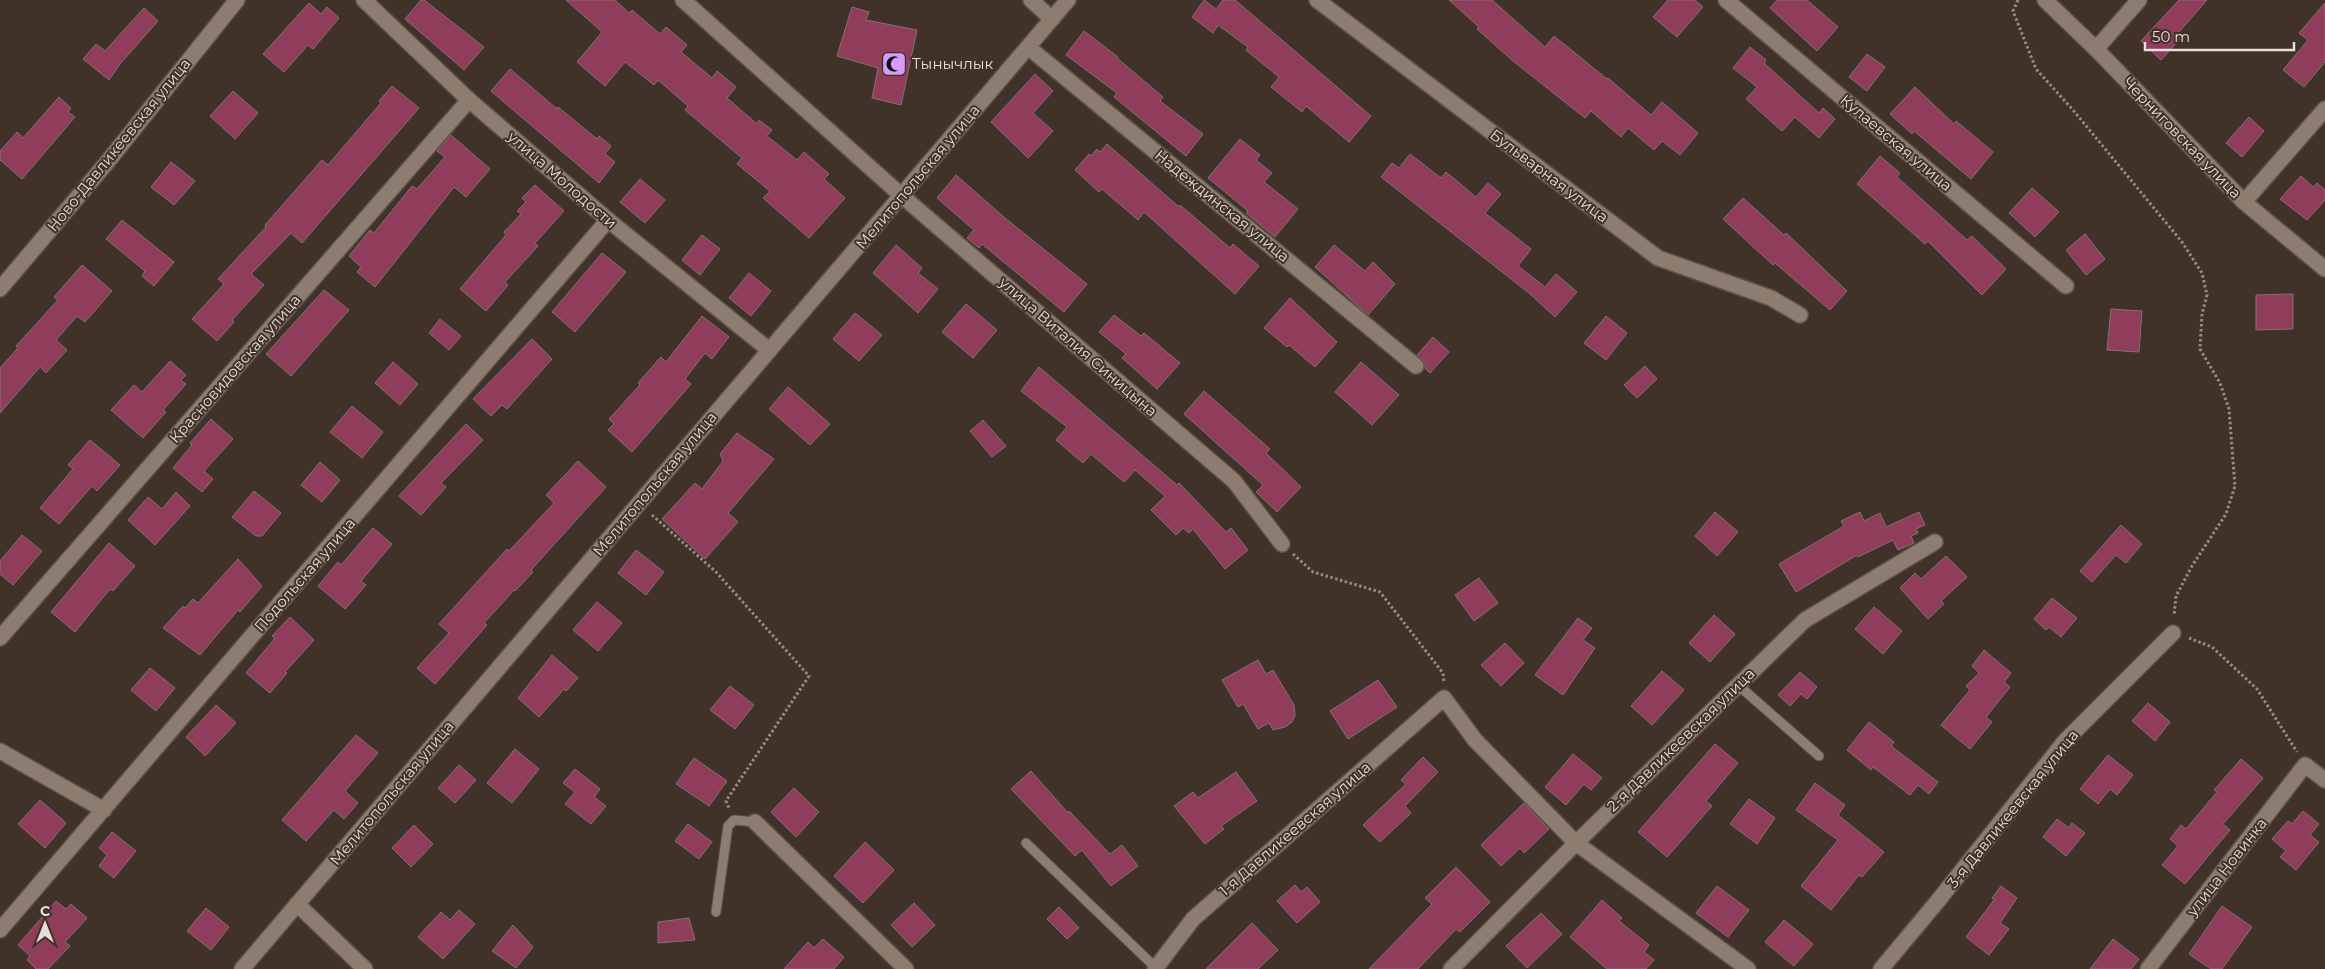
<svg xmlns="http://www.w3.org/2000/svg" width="2325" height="969" font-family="Montserrat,sans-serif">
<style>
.building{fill:#8f3d5b;stroke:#847075}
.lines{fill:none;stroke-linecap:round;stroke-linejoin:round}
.service-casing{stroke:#5d5149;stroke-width:11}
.minor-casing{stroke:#5d5149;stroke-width:18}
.tertiary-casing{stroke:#5d5149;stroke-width:18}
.path{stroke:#978c84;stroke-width:3;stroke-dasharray:2.5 2.5;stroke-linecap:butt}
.service{stroke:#8d7d71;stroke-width:9}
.minor{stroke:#8d7d71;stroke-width:15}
.tertiary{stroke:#8d7d71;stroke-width:15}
.labels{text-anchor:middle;stroke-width:4;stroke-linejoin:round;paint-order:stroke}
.poi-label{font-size:15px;fill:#e8ded8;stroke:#403228;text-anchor:start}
.street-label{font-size:15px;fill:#e8ded8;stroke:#403228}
</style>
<rect width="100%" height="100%" fill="#403228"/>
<g class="building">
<path d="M421,0h3l60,47 -20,23 -59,-51z"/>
<path d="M566,0h49l14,13 3,-3 28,24 6,-7 21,18 -6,7 31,26 5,-7 19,16 -9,11 30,26 2,-4 13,10 -5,6 30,24 7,-8 25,22 -5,5 21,19 -36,40 -46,-40 7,-7 -33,-27 5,-6 -57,-48 3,-4 -30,-26 -4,5 -29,-23 -20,24 -28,-24 25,-30z"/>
<path d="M1204,0l12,9 7,-9h12l136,116 -22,26 -43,-36 -4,6 -31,-25 8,-10 -33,-27 2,-3 -30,-22 -5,8 -21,-16z"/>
<path d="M1449,0h43l53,47 9,-11 53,43 1,-1 43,37 11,-13 36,31 -18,22 -18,-14 -8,9 -26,-22 -7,9 -30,-26 -6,7 -72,-57 -36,-32 2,-2z"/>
<path d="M1668,0h27l8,7 -26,30 -24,-20z"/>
<path d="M1777,0h30l31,27 -21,24 -47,-43z"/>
<path d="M2179,0h28l-28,32 4,4 -22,24 -20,-19z"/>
<path d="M309,3l12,11 6,-7 12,11 -26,31 -5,-4 -24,27 -21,-18z"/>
<path d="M2325,3v59l-21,25 -21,-17 25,-30 -9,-7z"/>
<path d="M852,7l17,5 -3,8 51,10 -16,75 -29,-7 6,-30 -41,-12z"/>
<path d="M144,8l14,13 -38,43 -11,16 -26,-21 13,-15 9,7z"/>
<path d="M1084,31l34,26 -1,1 46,39 -3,4 43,33 -17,22 -72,-59 3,-4 -51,-38z"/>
<path d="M1750,47l16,13 -2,3 55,50 4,-5 12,11 -16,19 -24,-21 -13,14 -36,-32 11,-12 -24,-19z"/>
<path d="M1867,54l18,13 -18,24 -18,-14z"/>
<path d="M510,69l47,40 1,-2 39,32 2,-3 12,10 -6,8 10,8 -16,21 -108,-92z"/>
<path d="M1035,74l18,17 -20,22 20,18 -25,27 -37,-36z"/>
<path d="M392,86l27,22 -117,135 -11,-10 -40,41 13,11 -32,35 2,2 -17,19 -25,-22 32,-35 -6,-5 48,-52 -1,-2 57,-65 6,5 53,-62 -2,-2z"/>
<path d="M1915,87l39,37 2,-3 37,31 -22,27 -57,-48 -2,3 -22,-20z"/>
<path d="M233,91l25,22 -23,26 -25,-23z"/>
<path d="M59,97l12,11 -3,4 7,5 -53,62 -22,-19v-9l17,-19 6,6z"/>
<path d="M2249,117l15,14 -22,26 -16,-14z"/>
<path d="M451,135l39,34 -24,28 -12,-10 -79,100 -18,-15 4,-5 -12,-11 21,-26 4,3 38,-47 5,3 28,-32 -8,-6z"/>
<path d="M1240,139l20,16 -4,5 16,13 -8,9 34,27 -23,28 -29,-24 2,-2 -40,-33z"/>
<path d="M1107,144l72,63 1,-2 50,43 3,-4 26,22 -24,28 -91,-82 -6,8 -36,-31 -3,3 -24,-22 14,-16 2,2 6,-7 3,3z"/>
<path d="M1410,154l31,24 5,-6 30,25 12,-14 13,11 -16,19 46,36 -13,17 27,21 11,-13 21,18 -22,25 -26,-24 -148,-116 11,-14 7,5z"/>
<path d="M1880,156l20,17 -3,4 70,63 5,-4 34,33 -24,26 -54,-54 -3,3 -68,-60z"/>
<path d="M171,162l24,19 -21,24 -23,-18z"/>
<path d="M956,175l49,43 82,66 -23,28 -82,-68 -3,4 -12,-10 7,-8 -37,-32z"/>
<path d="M2301,176l12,11 4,-4 8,7v10l-18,20 -27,-21z"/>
<path d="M640,179l25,21 -20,23 -25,-21z"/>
<path d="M535,185l29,26 -29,32 3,3 -33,36 3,3 -22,26 -26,-22 46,-54 -2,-3 17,-18 -4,-3 9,-9 -4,-4z"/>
<path d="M2032,188l27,24 -24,25 -26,-24z"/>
<path d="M1743,198l41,37 2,-2 61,58 -17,19 -55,-47 -2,2 -50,-46z"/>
<path d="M122,220l52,42 -20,24 -12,-10 3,-5 -39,-32z"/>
<path d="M2085,234l20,25 -19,16 -20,-25z"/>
<path d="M702,235l18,14 -20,26 -18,-15z"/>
<path d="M896,245l26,23 -4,5 20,16 -20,24 -45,-40z"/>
<path d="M1334,245l31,26 8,-9 22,22 -27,31 -53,-48z"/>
<path d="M602,253l24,19 -51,60 -23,-20z"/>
<path d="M82,265l30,26 -27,31 -8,-6 -21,24 11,10 -21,23 -6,-6 -40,46v-45l18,-20 -2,-2 42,-46 -4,-3z"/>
<path d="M749,273l22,18 -20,25 -22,-18z"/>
<path d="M324,290l25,20 -58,66 -25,-22z"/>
<path d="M2293,294v35l-37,1v-35z"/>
<path d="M1290,298l47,44 -22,25 -26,-22 -2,2 -23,-19z"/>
<path d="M966,304l31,26 -24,28 -31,-26z"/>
<path d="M2111,309l31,2 -3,41 -32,-2z"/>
<path d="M855,313l27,22 -23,26 -26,-22z"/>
<path d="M1114,315l27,21 3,-3 36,30 -23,26 -35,-31 4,-4 -27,-22z"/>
<path d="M702,316l27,21 -17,22 -7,-6 -20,26 6,5 -59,68 -24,-22 6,-6 -5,-5 31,-34 -2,-2 23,-26 5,5z"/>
<path d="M1606,316l21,17 -21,27 -22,-17z"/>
<path d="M440,319l21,17 -12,14 -20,-17z"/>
<path d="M1433,337l16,15 -19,21 -5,-5v-6l-8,-7z"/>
<path d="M532,339l20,20 -45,50 -5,-4 -11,11 -18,-17z"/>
<path d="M170,361l16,14 -5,5 5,4 -23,26 3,2 -23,26 -32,-28 23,-25 8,7z"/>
<path d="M393,362l25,22 -18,21 -25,-22z"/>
<path d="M1361,362l38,33 -27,30 -37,-33z"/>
<path d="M1645,366l12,13 -20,19 -13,-13z"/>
<path d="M1039,367l138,118 2,-2 47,49 5,-4 17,22 -23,19 -32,-40 -4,4 -6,-5 -7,7 -25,-25 14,-14 -30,-26 -11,12 -33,-28 -8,9 -27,-23 11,-13 -46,-36z"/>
<path d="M788,387l42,37 -20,21 -41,-36z"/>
<path d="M1204,391l66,58 -4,4 35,34 -24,25 -21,-20 7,-7 -79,-71z"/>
<path d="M352,406l31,26 -21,26 -32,-26z"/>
<path d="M211,419l22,20 -29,32 9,8 -11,13 -29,-24 19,-23 -2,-2z"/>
<path d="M983,420l23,26 -14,11 -22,-26z"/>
<path d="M466,424l17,16 -42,43 5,4 -25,28 -22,-19z"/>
<path d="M737,433l37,26 -46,54 10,9 -33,37 -43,-40 33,-36 7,6 21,-28 -3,-7z"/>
<path d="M90,440l30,25 -23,26 -5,-5 -33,38 -19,-16 33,-39 -5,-4z"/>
<path d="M578,461l28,26 -75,83 2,2 -18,19 -1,-1 -30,33 3,2 -52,59 -18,-16 32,-35 -10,-9 68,-75 2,2 45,-48 -8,-8z"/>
<path d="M320,462l20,18 -18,22 -21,-17z"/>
<path d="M254,491l27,22 -19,23h-6l-24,-19z"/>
<path d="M176,492l14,14 -35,39 -27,-25 20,-23 14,12z"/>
<path d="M1715,512l23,20 -21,24 -22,-20z"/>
<path d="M1860,512l4,9 16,-8 6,14 33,-15 6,13 -9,4 2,4 -7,3 3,7 -16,7 -5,-10 -35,17 -1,-2 -61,37 -17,-28 65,-38 -3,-5z"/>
<path d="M2121,525l21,19 -16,19 -10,-8 -24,27 -12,-11z"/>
<path d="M373,528l19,16 -31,37 5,4 -21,24 -27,-23 20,-24 3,3z"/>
<path d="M22,535l20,16 -29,34 -13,-11v-13z"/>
<path d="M109,543l26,23 -22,25 -3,-2 -35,43 -24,-20z"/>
<path d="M636,550l28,22 -18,23 -28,-22z"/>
<path d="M1946,556l21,21 -26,24 3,3 -16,15 -28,-31 15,-15 6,6z"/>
<path d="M238,559l24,27 -22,26 -2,-2 -38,45 -37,-27 20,-22 2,2 8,-9 5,4z"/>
<path d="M1479,578l19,25 -24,18 -19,-26z"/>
<path d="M2052,598l25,20 -16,19 -12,-10 -3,3 -12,-11z"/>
<path d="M597,602l25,21 -24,28 -25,-21z"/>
<path d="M1874,607l28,24 -19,23 -28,-25z"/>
<path d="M1714,615l21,19 -25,28 -21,-19z"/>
<path d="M290,617l24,23 -29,32 2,1 -17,20 -24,-20 29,-35 -3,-2z"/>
<path d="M1578,618l14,10 -9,12 12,8 -32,47 -28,-20z"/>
<path d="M1505,643l19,20 -23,23 -20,-21z"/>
<path d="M1984,650l27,23 -7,9 6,5 -24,30 6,5 -22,27 -29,-24 29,-35 -4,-4 13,-13 -7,-7z"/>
<path d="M552,655l26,23 -12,13 -2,-2 -25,28 -21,-19z"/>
<path d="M1258,660l8,14 7,-4 21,35 1,10 -3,7 -7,5 -12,3 -4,-7 -11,6 -15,-25 -5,3 -16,-27z"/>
<path d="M150,668l25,20 -19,23 -25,-21z"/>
<path d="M1662,671l22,19 -32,35 -21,-19z"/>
<path d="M1800,672l17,15 -10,12 -6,-5 -11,12 -12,-11z"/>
<path d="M1378,680l19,27 -49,32 -18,-28z"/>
<path d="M730,686l24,19 -19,24 -25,-19z"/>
<path d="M2148,703l22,19 -15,19 -23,-20z"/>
<path d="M216,705l20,18 -31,33 -19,-19z"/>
<path d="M1869,722l25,20 -3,4 47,36 -9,12 -11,-9 -8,10 -37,-28 -2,3 -24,-20z"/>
<path d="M356,735l22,18 -33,38 13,12 -14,16 -10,-9 -28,31 -24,-21z"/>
<path d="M1715,744l23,19 -32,38 6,5 -45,51 -29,-25z"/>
<path d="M515,749l24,20 -27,34 -25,-20z"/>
<path d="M1573,754l29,24 -11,12 -7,-6 -18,21 -21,-18z"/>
<path d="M2108,755l25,20 -16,20 -7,-6 -12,15 -18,-15z"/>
<path d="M1423,757l15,15 -33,34 6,7 -31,29 -17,-17 43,-41 -5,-4z"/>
<path d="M694,758l33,23 -18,25 -33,-22z"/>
<path d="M2241,759l22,19 -40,46 7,6 -45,54 -23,-19 16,-19 -8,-7 11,-14 5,4 31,-37 -3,-2z"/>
<path d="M459,765l17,15 -21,23 -17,-15z"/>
<path d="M575,769l25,20 -6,8 12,9 -15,18 -26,-20 10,-12 -12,-9z"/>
<path d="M1031,771l37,42 1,-2 41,43 12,-9 16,21 -27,20 -29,-36 -7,6 -64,-67z"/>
<path d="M1236,772l21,29 -36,25 3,3 -19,15 -31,-38 19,-14 5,6z"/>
<path d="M1815,783l30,22 -7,10 46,37 -22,25 -3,-2 -28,35 -30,-24 37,-46 -42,-30z"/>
<path d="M794,788l25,24 -23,25 -25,-25z"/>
<path d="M1749,799l26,19 -18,26 -27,-20z"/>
<path d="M40,800l26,23 -21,25 -27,-24z"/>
<path d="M1524,803l25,26 -25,24 -4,-5 -19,18 -20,-21z"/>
<path d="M2303,811l16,13 -9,11 9,7 -23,28 -16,-13 6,-6 -14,-12 16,-18 4,3z"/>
<path d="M2057,819l12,9 3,-5 13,10 -19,23 -23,-19z"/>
<path d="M688,824l24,18 -13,17 -24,-18z"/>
<path d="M414,825l19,19 -22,23 -19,-19z"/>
<path d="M112,832l24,19 -22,27 -15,-12 8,-11 -8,-7z"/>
<path d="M865,842l29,28 -31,33 -29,-27z"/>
<path d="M1456,867l34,35 -30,30 -4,-3 -38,40h-49l63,-65 -7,-6z"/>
<path d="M1295,885l6,7 6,-5 13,15 -23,21 -20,-22z"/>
<path d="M1717,886l32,24 -21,27 -32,-24z"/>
<path d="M2001,886l16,12 -17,25 9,6 -20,26 -23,-18 28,-37 -2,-2z"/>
<path d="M1602,900l20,18 -3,3 30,24 -5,7 10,8 -8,9h-39l-37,-32z"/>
<path d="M56,901l10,8 5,-5 16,14 -22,24 5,4 -22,23h-12l-9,-9 3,-4 -12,-11z"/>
<path d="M914,903l21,22 -23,22 -21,-22z"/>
<path d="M2222,906l30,21 -30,42h-11l-22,-15z"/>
<path d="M1059,907l20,21 -12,11 -20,-20z"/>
<path d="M206,908l23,19 -18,23 -24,-19z"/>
<path d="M459,910l16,14 -32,35 -25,-22 23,-25 9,8z"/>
<path d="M1541,913l21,21 -35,34 -21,-22z"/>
<path d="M689,918l6,22 -37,3v-21z"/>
<path d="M1784,920l29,24 -19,22 -29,-24z"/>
<path d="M1252,923l26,27 -20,19h-52z"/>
<path d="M513,925l20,22 -17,21 -24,-17z"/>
<path d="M823,939l21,18 -10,12h-50l24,-27 6,6z"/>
<path d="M2113,939l26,20 -8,10h-41z"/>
</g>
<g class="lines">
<defs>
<g id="service">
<path d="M1738,685l81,71"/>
<path d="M1026,843l130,125"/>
<path d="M716,912l12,-86 6,-6 21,2"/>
</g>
<g id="minor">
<path d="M364,0l105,100 139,120 161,130"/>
<path d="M683,0l219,196 332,285 48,63"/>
<path d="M1031,0l21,19"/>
<path d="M1317,0l341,258 113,40 29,17"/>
<path d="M1726,0l340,286"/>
<path d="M2045,0l51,49 148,153 81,67"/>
<path d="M1028,47l388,319"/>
<path d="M2096,49l43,-49"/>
<path d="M2244,202l81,-93"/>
<path d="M0,638l469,-538"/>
<path d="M0,751l104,59"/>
<path d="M755,822l151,147"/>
<path d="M297,904l68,65"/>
<path d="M0,930l608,-710"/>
<path d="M242,969l826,-969"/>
<path d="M1155,969l38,-50 251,-221 31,42 101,103 172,126"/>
<path d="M1451,969l125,-126 229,-223 130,-78"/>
<path d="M1881,969l56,-67 128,-161 108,-108"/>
<path d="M2148,969l157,-204 20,15"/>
</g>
<path id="tertiary" d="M0,289l109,-129 128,-160"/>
</defs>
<use href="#service" class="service-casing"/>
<use href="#minor" class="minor-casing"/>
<use href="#tertiary" class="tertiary-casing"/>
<g class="path">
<path d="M2018,0l-5,11 23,58 37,41 109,132 20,31 5,22 -5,19 -2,35 20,34 9,26 6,77 -9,28 -34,52 -16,30 -2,20"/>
<path d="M652,515l64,57 93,104 -83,125 3,7"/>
<path d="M1293,554l20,18 67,20 63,81 1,9"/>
<path d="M2189,638l23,9 45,42 40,63"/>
</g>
<use href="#service" class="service"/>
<use href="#minor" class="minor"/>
<use href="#tertiary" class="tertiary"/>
</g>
<defs>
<symbol id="mosque-square" viewBox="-11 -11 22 22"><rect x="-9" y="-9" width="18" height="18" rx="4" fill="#d79bf9" stroke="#403228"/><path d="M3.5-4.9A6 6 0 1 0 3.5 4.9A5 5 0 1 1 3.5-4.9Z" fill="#111"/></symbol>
</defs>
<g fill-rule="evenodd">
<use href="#mosque-square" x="880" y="50" width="28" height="28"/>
</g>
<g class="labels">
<g class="poi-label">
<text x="912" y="69">Тынычлык</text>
</g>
<g class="street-label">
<text transform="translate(2182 138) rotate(46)" y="5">Черниговская улица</text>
<text transform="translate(1896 143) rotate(40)" y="5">Кулаевская улица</text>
<text transform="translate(119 145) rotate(-51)" y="5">Ново-Давликеевская улица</text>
<text transform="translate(1549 176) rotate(37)" y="5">Бульварная улица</text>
<text transform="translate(918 177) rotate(-50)" y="5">Мелитопольская улица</text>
<text transform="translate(562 180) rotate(41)" y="5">улица Молодости</text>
<text transform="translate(1222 206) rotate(39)" y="5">Надеждинская улица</text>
<text transform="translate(1078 347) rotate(41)" y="5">улица Виталия Синицына</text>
<text transform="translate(235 369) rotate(-49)" y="5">Красновидовская улица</text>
<text transform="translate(655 484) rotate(-50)" y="5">Мелитопольская улица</text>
<text transform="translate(305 575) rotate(-49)" y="5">Подольская улица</text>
<text transform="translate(1681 740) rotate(-44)" y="5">2-я Давликеевская улица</text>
<text transform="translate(392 793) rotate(-50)" y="5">Мелитопольская улица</text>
<text transform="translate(2013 809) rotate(-51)" y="5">3-я Давликеевская улица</text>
<text transform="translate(1295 829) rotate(-41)" y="5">1-я Давликеевская улица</text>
<text transform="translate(2227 867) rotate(-52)" y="5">улица Новинка</text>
</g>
</g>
<g transform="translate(45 924)" stroke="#403228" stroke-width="4" paint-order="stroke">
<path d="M0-4L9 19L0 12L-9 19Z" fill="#e8ded8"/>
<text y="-8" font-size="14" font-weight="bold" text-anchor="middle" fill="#e8ded8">С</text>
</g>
<path d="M2145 42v8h149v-8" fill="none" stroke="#e8ded8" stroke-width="2.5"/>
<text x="2152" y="42" font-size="15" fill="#e8ded8" stroke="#403228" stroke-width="4" paint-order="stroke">50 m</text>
</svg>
